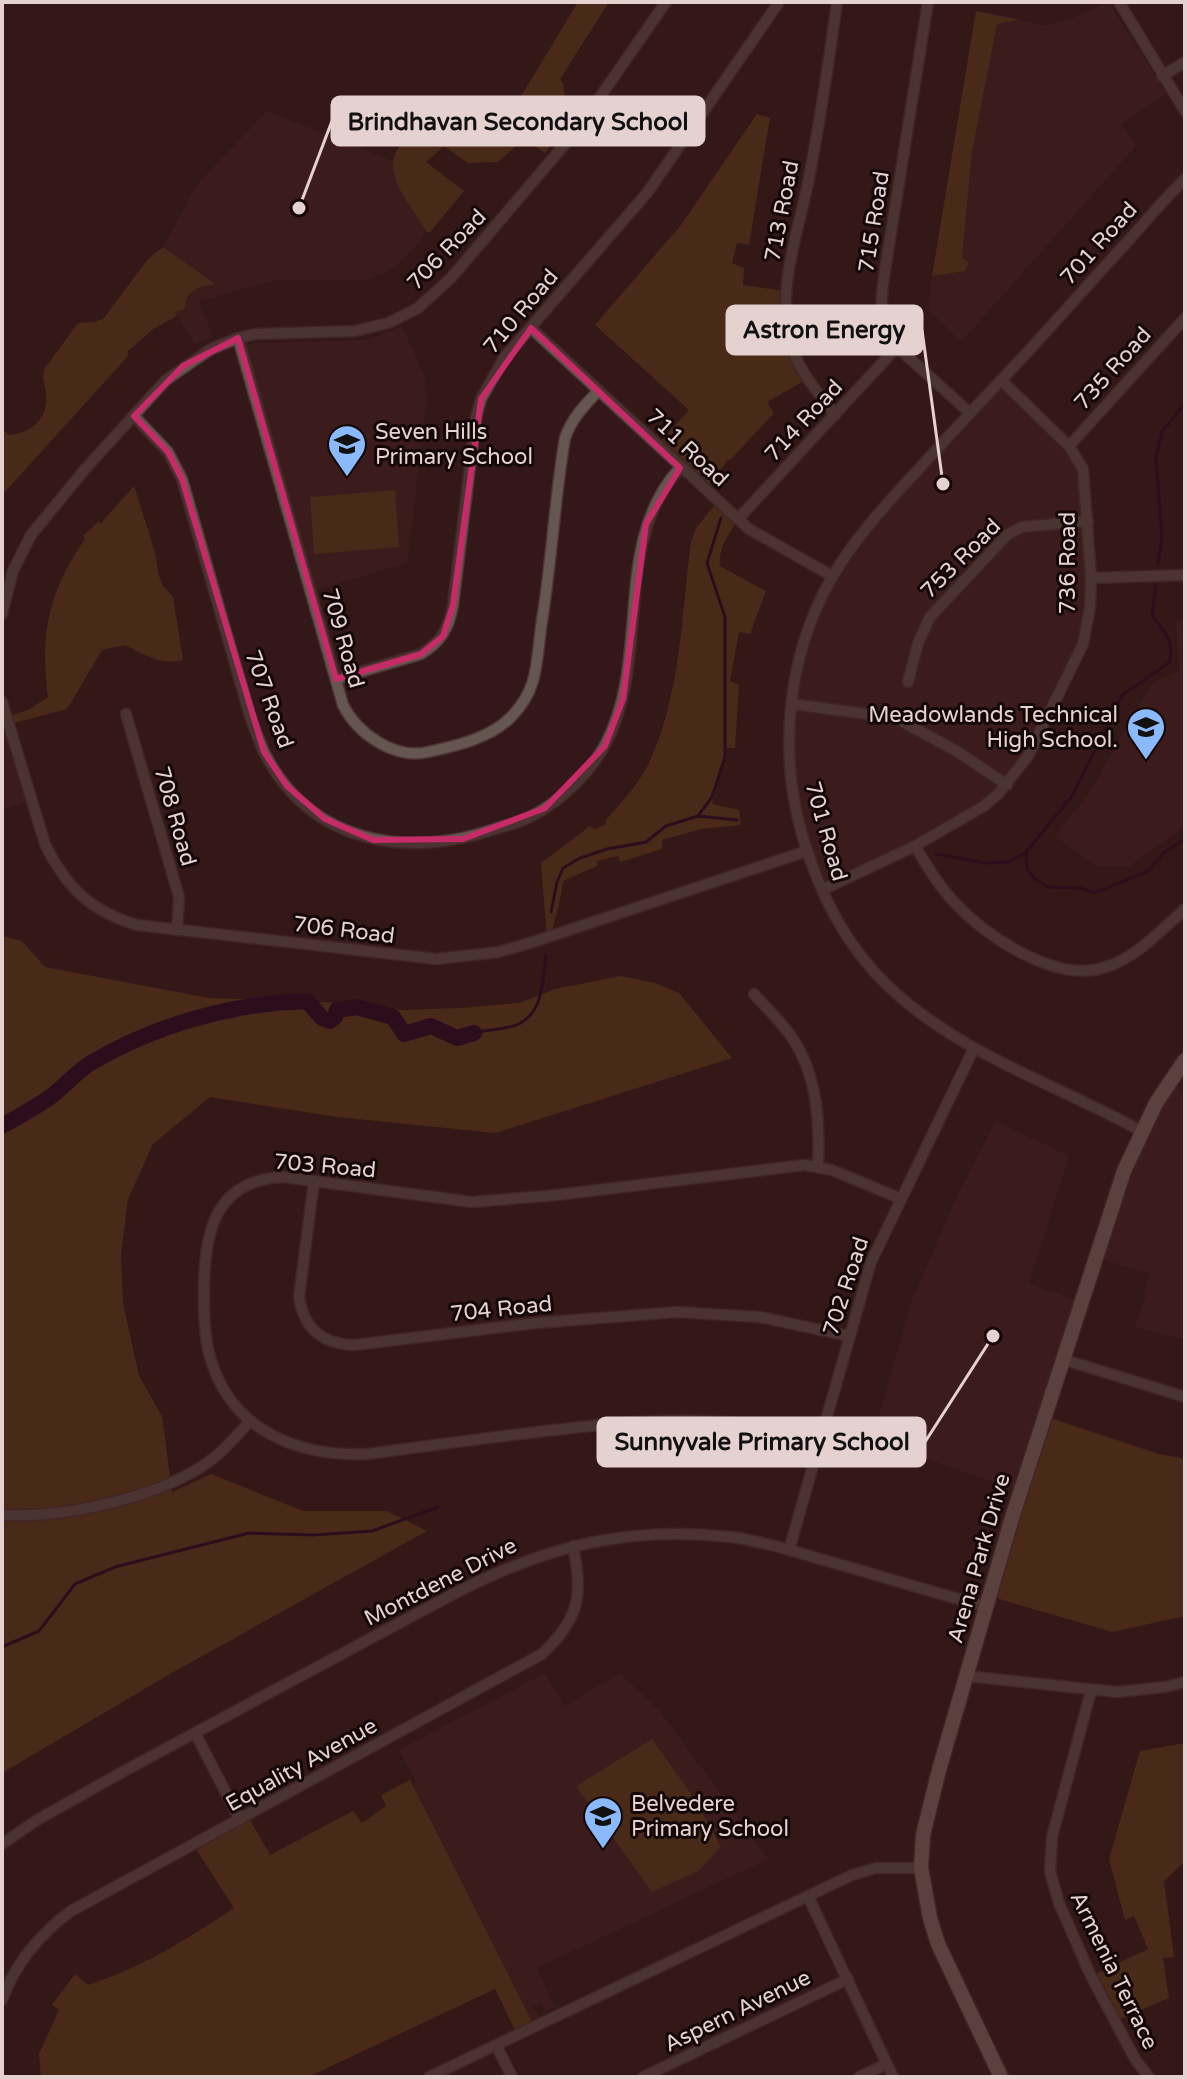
<svg xmlns="http://www.w3.org/2000/svg" width="1187" height="2079" font-family="'Varela Round',sans-serif">
<style>
.built{fill:#431f21}
.green{fill:#623f18}
.lines{fill:none;stroke-linecap:round;stroke-linejoin:round}
.stream{stroke:#230222;stroke-width:3}
.river{stroke:#230222;stroke-width:16}
.street-casing{stroke:#503536;stroke-width:13}
.secondary-casing{stroke:#503536;stroke-width:17}
.street{stroke:#655650;stroke-width:10}
.secondary{stroke:#8b746b;stroke-width:14}
.marked{fill:none;stroke:#c62a67;stroke-width:6;stroke-linejoin:round}
.labels{text-anchor:middle;stroke-width:6;stroke-linejoin:round;paint-order:stroke}
.street-label{font-size:22px;fill:#e6d1d1;stroke:#130707}
.poi-label{font-size:22px;fill:#e6d1d1;stroke:#130707;text-anchor:start}
.leader{fill:none;stroke:#e6d1d1;stroke-width:3}
.callout-dot{fill:#e6d1d1;stroke:#130707;stroke-width:3}
.callout{fill:#e6d1d1;stroke:#e6d1d1;stroke-width:3}
.callout-label{font-size:24px;text-anchor:middle;font-weight:bold;fill:#111}
</style>
<rect width="100%" height="100%" fill="#341718"/>
<g class="built">
<path d="M1109,2l57,92 -45,30 15,22 -175,196 -33,-33 4,-33 33,-5 4,-10 -7,-3 10,-106 25,-128 23,-4 23,6 29,-8z"/>
<path d="M267,111l126,50 3,18 31,53 -21,25 -20,16 -20,7h-90l-77,21 14,36 -18,7 -20,-31 9,-8 9,-15 21,-6 -51,-37 35,-64z"/>
<path d="M402,326l23,51 2,22 -20,164 -96,29 -71,-246 14,-3 113,-3z"/>
<path d="M1001,380l83,89 4,157 -59,129 -45,52 -162,84 -15,-40 -18,-109 18,-109 45,-87z"/>
<path d="M1185,620v206l-55,40h-33l-43,-30 34,-41 65,-113 26,-11 -3,-50z"/>
<path d="M2,703l28,97 -28,11z"/>
<path d="M1170,1082l15,12v246l-51,-14 12,-29 -2,-2 6,-21 -55,-17 22,-66z"/>
<path d="M996,1121l73,35 -40,128 52,18 -61,190 -148,-53 40,-139 45,-104z"/>
<path d="M545,1673l19,33 56,-33 40,38 108,148 -231,109 18,39 -9,4 -5,-9 -8,4 6,12 -7,3 -120,-236 4,-3 -17,-32z"/>
</g>
<g class="green">
<path d="M578,2h31l-49,77 3,4 5,41 -23,29 -20,-15 -27,24 -30,1 -24,-17 -18,16 38,29 -34,41h-3c-11,-19 -35,-46 -34,-69 1,-14 15,-28 23,-38 21,13 64,18 85,4z"/>
<path d="M976,11l44,9 -23,4 -25,128 -10,106 7,4 -4,9 -33,5z"/>
<path d="M757,114l13,4 -21,127 -12,-2 -5,20 12,5 -1,17 41,6 20,90 -37,21 7,11 -44,47 -2,-1 -21,32 -50,-46 32,-35 -94,-85 86,-100z"/>
<path d="M163,247l52,37c-16,3 -30,6 -30,25l-10,3 2,4 -24,13 -26,23 2,3 -127,140v-66l7,6c23,-2 40,-17 37,-42 -1,-10 -5,-16 -1,-25l33,-45 17,-1 9,-4 43,-58z"/>
<path d="M134,486l21,66 4,24 4,10 10,11 10,63c-22,6 -38,-5 -58,-15l-23,5 -35,59 -53,14 -1,-8 17,-6 18,-12c-8,-63 0,-105 37,-158l-2,-3 15,-14 3,1z"/>
<path d="M395,490l4,57 -85,7 -4,-57z"/>
<path d="M718,501l20,19c-10,15 -20,28 -18,46l46,25 -16,43 -11,-2 -9,49 9,4 -4,63h-8l-15,56 27,6 2,15 -40,4 -39,11v9l-42,13 -2,-6 -21,5v5l-34,15c-2,20 -8,36 -12,55l-4,1 -6,-74 49,-37 4,4 12,-6 -1,-3c15,-17 31,-34 42,-54 34,-69 34,-150 44,-225l5,-14z"/>
<path d="M2,936l20,5 23,26 164,31 117,4 76,8 60,-2 57,-5 36,-14 66,-13 34,7 24,10 53,65 -237,75 -158,-16 -127,-20 -57,47 -25,55 -7,56 2,48 16,73 23,40 10,76 39,-18 92,37h84l40,20 -257,143 -168,99z"/>
<path d="M1044,1416l115,38 26,5v157l-73,16 -123,-36z"/>
<path d="M652,1739l42,59 27,49 -23,24 -46,21 -76,-106z"/>
<path d="M1185,1743v118l-21,20 10,76 -11,1 6,40 -49,21 -23,-46 51,-24 -14,-33 -9,4 -16,-61 31,-108z"/>
<path d="M410,1780l125,247 -17,9 -23,-47 -187,88h-267l-2,-23 20,-44 -7,-5 23,-31 13,11c57,-19 96,-44 146,-77l-40,-62 54,-30 22,39 83,-44 9,12 24,-17 -5,-11z"/>
</g>
<g class="lines">
<g class="stream">
<path d="M1158,564l4,-26 -6,-81 6,-25 23,-29"/>
<path d="M698,816l14,-19 13,-40v-140l-18,-54 14,-45"/>
<path d="M1026,852l1,17 7,9 14,9 32,1 15,5 53,-22 18,-20 19,-12"/>
<path d="M936,854l51,9 22,-1 17,-10 46,-56 50,-101 47,-32c6,-20 -4,-32 -17,-47l4,-32"/>
<path d="M551,912l6,-30 6,-14 17,-10 27,-9 39,-7 20,-16 32,-10 39,4"/>
<path d="M474,1033c14,-4 32,-3 45,-9 25,-13 24,-45 27,-69"/>
<path d="M2,1647l37,-16 36,-47 40,-17 134,-34 64,2 59,-4 66,-24"/>
</g>
<path class="river" d="M2,1126c16,-9 32,-18 47,-28 15,-11 27,-26 42,-35 63,-38 143,-60 216,-62l15,17 8,3 5,-4 2,-7 19,-3 37,10 11,17 27,-8 26,12 17,-5"/>
<defs>
<g id="street">
<path d="M928,2l-42,262c-5,31 -10,57 11,83l73,66"/>
<path d="M1119,2l66,109"/>
<path d="M1162,76l23,-14"/>
<path d="M531,328l207,191 11,10 83,47"/>
<path d="M238,338l105,367c14,28 51,55 85,47 28,-6 63,-14 83,-35 10,-10 18,-23 22,-36 6,-22 6,-45 10,-67 9,-58 12,-118 22,-176 7,-20 19,-32 33,-47"/>
<path d="M835,415c-18,-24 -36,-43 -45,-73 -14,-52 9,-112 19,-164 11,-58 20,-117 28,-176"/>
<path d="M134,416l34,36 14,27 68,237c4,11 8,23 13,34 45,94 145,110 235,78 11,-3 24,-6 34,-12 29,-15 58,-43 73,-71 47,-87 6,-203 75,-277"/>
<path d="M1069,446l116,-128"/>
<path d="M738,519l159,-172"/>
<path d="M1091,578l94,-3"/>
<path d="M2,614l11,-43 18,-36 55,-67 80,-88 45,-31 27,-11 17,-4 100,-3 33,-8 30,-15 33,-30 126,-148 89,-128"/>
<path d="M336,679l85,-25c20,-12 28,-26 32,-49l23,-188 5,-18 23,-41 143,-165 132,-191"/>
<path d="M908,682l10,-39 12,-26 77,-82 15,-8 66,-6"/>
<path d="M2,702l43,142c21,43 45,67 92,81l299,34 63,-7 34,-10 274,-91"/>
<path d="M792,704l104,14 62,34 49,33"/>
<path d="M126,714l53,183 -2,33"/>
<path d="M915,846c11,19 24,40 39,56 33,35 102,82 152,65 31,-10 55,-37 79,-58"/>
<path d="M822,890l93,-44 69,-40 14,-12 30,-38 55,-112 7,-37 1,-29 -8,-109 -14,-23 -68,-66"/>
<path d="M754,994c12,13 24,25 34,38 29,38 32,88 30,133"/>
<path d="M1141,1131c-85,-47 -182,-77 -253,-145 -43,-41 -68,-92 -85,-148 -25,-84 -16,-182 28,-259 23,-40 55,-75 87,-109 34,-38 69,-75 104,-112 36,-39 71,-79 107,-118 18,-20 36,-42 56,-61"/>
<path d="M314,1181l-15,116c5,32 23,47 55,48l182,-22 141,-11 83,5 88,19"/>
<path d="M1062,1359l123,38"/>
<path d="M819,1440c-93,-29 -180,-20 -274,-9 -59,7 -118,15 -177,23 -70,3 -137,-23 -158,-97 -6,-21 -6,-44 -6,-66 0,-57 10,-111 79,-114l189,25 85,-7 247,-30 28,5 67,28"/>
<path d="M2,1515c64,3 163,-18 213,-58 13,-11 24,-24 35,-36"/>
<path d="M789,1550l82,-288 103,-214"/>
<path d="M966,1676l151,16 48,-5 20,-5"/>
<path d="M1091,1691l-39,146 -2,35 9,31 31,71 45,85 14,18"/>
<path d="M195,1733l45,87"/>
<path d="M2,1844l35,-24 89,-50 333,-179c91,-46 170,-65 272,-54 30,4 60,13 89,22 55,15 110,33 165,47"/>
<path d="M808,1896l85,181"/>
<path d="M2,2000c13,-36 38,-66 69,-89l471,-257c38,-36 41,-58 31,-108"/>
<path d="M496,2045l16,32"/>
<path d="M429,2077l423,-202 24,-7h45"/>
<path d="M643,2077l205,-98"/>
<path d="M859,2077l28,-13"/>
</g>
<path id="secondary" d="M1001,2077l-63,-133 -8,-26 -9,-50 2,-33 16,-65 72,-249 113,-350 32,-68 29,-43"/>
</defs>
<use href="#street" class="street-casing"/>
<use href="#secondary" class="secondary-casing"/>
<use href="#street" class="street"/>
<use href="#secondary" class="secondary"/>
</g>
<path d="M0 0H1187V2079H0ZM531,328l149,140 -34,56 -23,175 -18,47 -60,62 -82,31 -90,1 -48,-21 -38,-33 -23,-34 -82,-273 -14,-27 -34,-36 49,-50 55,-28 98,341 85,-25 22,-18 10,-31 28,-206z" fill="#341718" fill-opacity=".55" fill-rule="evenodd"/>
<path class="marked" d="M531,328l149,140 -34,56 -23,175 -18,47 -60,62 -82,31 -90,1 -48,-21 -38,-33 -23,-34 -82,-273 -14,-27 -34,-36 49,-50 55,-28 98,341 85,-25 22,-18 10,-31 28,-206z"/>
<defs>
<symbol id="school-pin" viewBox="-11 -11 22 30"><path d="M0 17L-7.5 6A9.5 9.5 0 1 1 7.5 6Z" fill="#8bbafc" stroke="#130707"/><path d="M0-5L7-2L0 1L-7-2ZM-4 1L0 2.5L4 1V4Q0 6-4 4Z" fill="#111"/></symbol>
</defs>
<g fill-rule="evenodd">
<use href="#school-pin" x="325" y="422" width="44" height="60"/>
<use href="#school-pin" x="1124" y="705" width="44" height="60"/>
<use href="#school-pin" x="581" y="1794" width="44" height="60"/>
</g>
<g class="labels">
<g class="street-label">
<text transform="translate(781 211) rotate(-79)" y="8">713 Road</text>
<text transform="translate(873 222) rotate(-81)" y="8">715 Road</text>
<text transform="translate(1098 243) rotate(-48)" y="8">701 Road</text>
<text transform="translate(446 249) rotate(-46)" y="8">706 Road</text>
<text transform="translate(520 311) rotate(-50)" y="8">710 Road</text>
<text transform="translate(1112 368) rotate(-48)" y="8">735 Road</text>
<text transform="translate(803 420) rotate(-47)" y="8">714 Road</text>
<text transform="translate(688 447) rotate(43)" y="8">711 Road</text>
<text transform="translate(960 558) rotate(-45)" y="8">753 Road</text>
<text transform="translate(1067 563) rotate(-90)" y="8">736 Road</text>
<text transform="translate(344 638) rotate(74)" y="8">709 Road</text>
<text transform="translate(270 699) rotate(70)" y="8">707 Road</text>
<text transform="translate(176 816) rotate(74)" y="8">708 Road</text>
<text transform="translate(827 831) rotate(74)" y="8">701 Road</text>
<text transform="translate(344 929) rotate(7)" y="8">706 Road</text>
<text transform="translate(325 1165) rotate(5)" y="8">703 Road</text>
<text transform="translate(845 1286) rotate(-72)" y="8">702 Road</text>
<text transform="translate(501 1308) rotate(-6)" y="8">704 Road</text>
<text transform="translate(978 1558) rotate(-74)" y="8">Arena Park Drive</text>
<text transform="translate(440 1581) rotate(-27)" y="8">Montdene Drive</text>
<text transform="translate(301 1764) rotate(-29)" y="8">Equality Avenue</text>
<text transform="translate(1115 1970) rotate(64)" y="8">Armenia Terrace</text>
<text transform="translate(737 2010) rotate(-26)" y="8">Aspern Avenue</text>
</g>
<g class="poi-label">
<text x="375" y="439">Seven Hills<tspan x="375" dy="25">Primary School</tspan></text>
<text x="1118" y="722" text-anchor="end">Meadowlands Technical<tspan x="1118" dy="25">High School.</tspan></text>
<text x="631" y="1811">Belvedere<tspan x="631" dy="25">Primary School</tspan></text>
</g>
</g>
<path class="leader" d="M299 208L332 121M943 484L922 330M993 1336L925 1442"/>
<g class="callout-dot">
<circle cx="299" cy="208" r="8"/>
<circle cx="943" cy="484" r="8"/>
<circle cx="993" cy="1336" r="8"/>
</g>
<g class="callout">
<rect x="332" y="97" width="372" height="48" rx="8"/>
<rect x="727" y="306" width="195" height="48" rx="8"/>
<rect x="598" y="1418" width="327" height="48" rx="8"/>
</g>
<g class="callout-label">
<text x="518" y="130">Brindhavan Secondary School</text>
<text x="824" y="338">Astron Energy</text>
<text x="762" y="1450">Sunnyvale Primary School</text>
</g>
<rect width="1187" height="2079" fill="none" stroke="#e6d1d1" stroke-width="8"/>
</svg>
